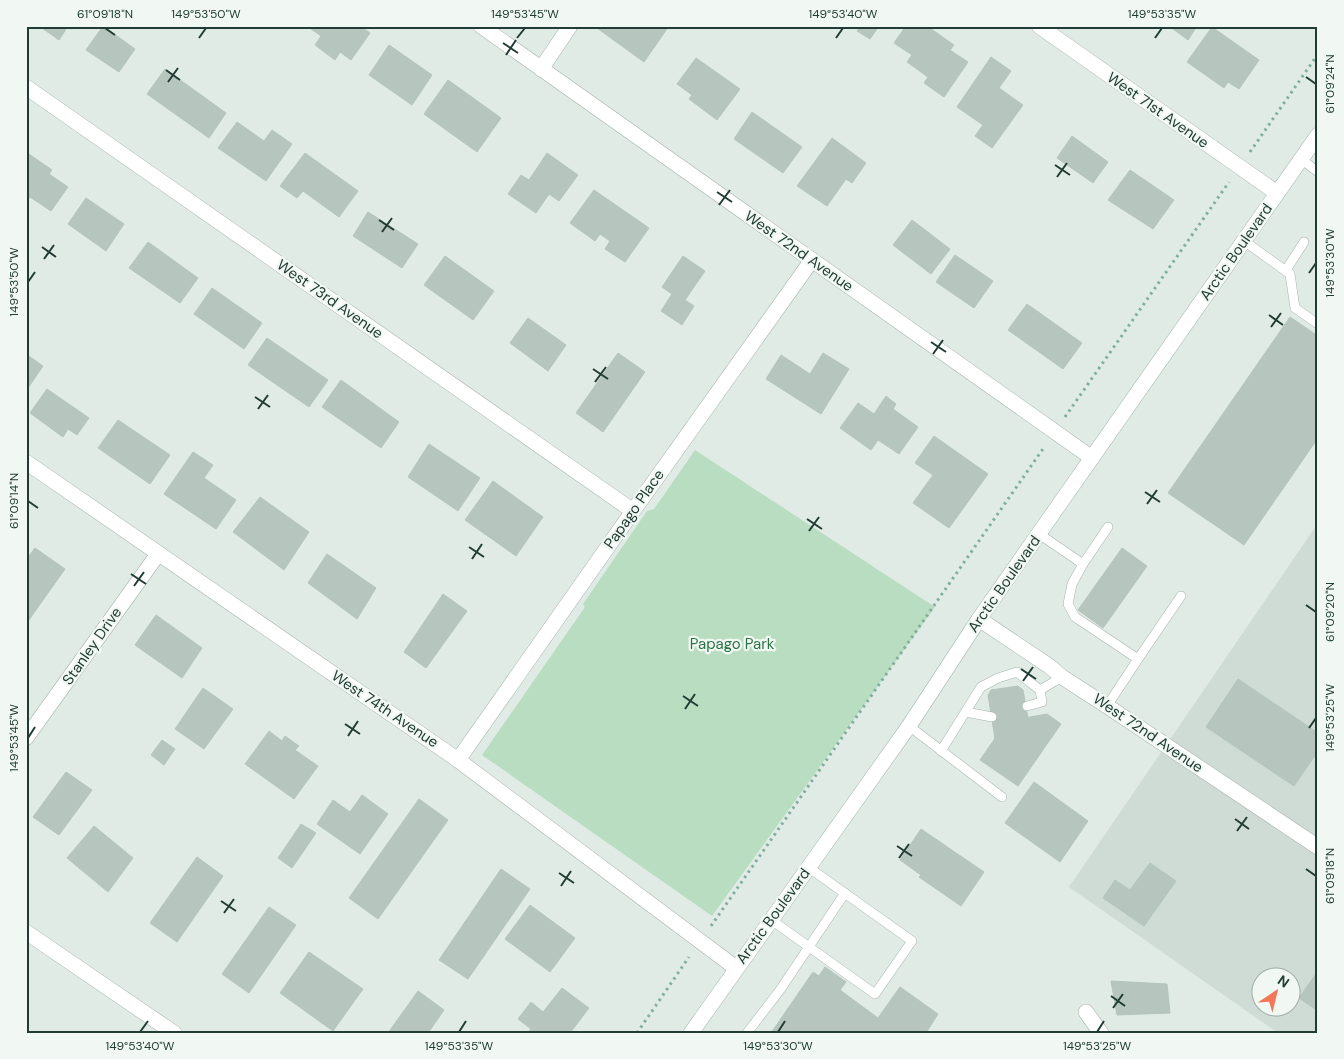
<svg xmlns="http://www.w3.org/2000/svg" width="1344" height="1059" font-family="'DM Sans',sans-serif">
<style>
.built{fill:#cfdbd5;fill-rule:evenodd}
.green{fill:#b9ddc1}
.building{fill:#b6c6bf;stroke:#b3c5bd}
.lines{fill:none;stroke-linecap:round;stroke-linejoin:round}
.lane-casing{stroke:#a4b3ad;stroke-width:10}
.street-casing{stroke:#a4b3ad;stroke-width:16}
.secondary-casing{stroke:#9fb7ae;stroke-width:16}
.path{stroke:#81af9f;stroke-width:3;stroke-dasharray:2.5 4;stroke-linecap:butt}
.lane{stroke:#fff;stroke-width:9}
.street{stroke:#fff;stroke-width:15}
.secondary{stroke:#fff;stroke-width:15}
.ticks{fill:none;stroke:#213c34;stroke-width:2}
.labels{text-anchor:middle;stroke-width:4.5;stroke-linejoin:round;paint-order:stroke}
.street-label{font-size:15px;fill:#213c34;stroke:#f1f8f4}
.park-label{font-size:15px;fill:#2b7344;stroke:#f1f8f4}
.neatline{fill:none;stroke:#213c34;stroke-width:2}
.ticks-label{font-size:12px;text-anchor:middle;fill:#213c34}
</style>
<rect width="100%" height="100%" fill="#e1ebe6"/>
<path class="built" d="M1318,523v510h-40l-209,-146zM1262,976h30v30h-30z"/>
<path class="green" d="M695,450l240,157 -223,309 -230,-161 103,-148 -2,-3 64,-93 7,-2z"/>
<g class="building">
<path d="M39,26h29l-9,14z"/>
<path d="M103,26l32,23 -16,23 -33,-22z"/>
<path d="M307,26h53l10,7 -19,27 -11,-8 -5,8 -20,-15 6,-9z"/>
<path d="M598,26h71l-25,36 -47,-34z"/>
<path d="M861,26h18l-9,13 -13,-8z"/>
<path d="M906,26h21l27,19 -4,5 18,12 -24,35 -20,-14 4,-6 -21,-15 5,-7 -18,-12z"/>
<path d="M1169,26h28l-9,14z"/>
<path d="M1212,27l47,33 -20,29 -11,-7 -4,6 -37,-26z"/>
<path d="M389,45l43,30 -20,30 -43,-30z"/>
<path d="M991,57l20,14 -12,17 24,17 -31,43 -17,-12 8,-11 -26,-18z"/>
<path d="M696,58l44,31 -23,31 -28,-21 3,-4 -15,-11z"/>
<path d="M165,69l61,44 -17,25 -62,-44z"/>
<path d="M448,80l53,38 -24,34 -53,-38z"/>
<path d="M752,112l50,35 -19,26 -49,-34z"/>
<path d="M237,122l27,19 8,-11 20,14 -26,37 -48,-33z"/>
<path d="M1072,136l36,26 -15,21 -36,-25z"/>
<path d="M832,138l34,25 -14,20 -6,-4 -19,27 -30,-20z"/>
<path d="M26,152l26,18 -3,4 19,13 -17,24 -21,-14 -4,5z"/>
<path d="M305,153l53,38 -19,26 -36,-26 -6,7 -17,-12z"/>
<path d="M547,153l31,22 -19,26 -10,-7 -13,19 -28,-19 13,-19 8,5z"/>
<path d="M1130,170l44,30 -21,29 -45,-29z"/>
<path d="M594,190l55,38 -24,34 -20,-13 5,-8 -10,-7 -5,7 -25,-18z"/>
<path d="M86,198l38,26 -18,27 -38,-27z"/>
<path d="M368,212l50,32 -16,24 -49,-32z"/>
<path d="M912,220l38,29 -19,25 -38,-29z"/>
<path d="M148,242l50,36 -18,25 -51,-35z"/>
<path d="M955,255l38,26 -19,27 -38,-26z"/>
<path d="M445,256l49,35 -21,29 -49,-35z"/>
<path d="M683,256l22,15 -20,29 9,6 -12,19 -21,-14 11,-17 -10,-7z"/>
<path d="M212,288l50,35 -18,26 -50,-35z"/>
<path d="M1027,304l55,39 -19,26 -55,-39z"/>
<path d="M1290,317l28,19v102l-74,107 -76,-52z"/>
<path d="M528,318l38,27 -18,26 -38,-28z"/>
<path d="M267,338l61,42 -19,27 -61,-42z"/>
<path d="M618,353l27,19 -42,60 -27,-19z"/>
<path d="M823,353l26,16 -28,45 -55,-35 15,-24 29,19z"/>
<path d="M26,354l17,12 -17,25z"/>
<path d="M341,380l58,42 -18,26 -59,-41z"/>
<path d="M47,389l42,29 -12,17 -9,-6 -5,8 -33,-24z"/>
<path d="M886,396l10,8 -3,5 25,18 -19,27 -21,-14 -7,10 -31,-22 18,-25 16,11z"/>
<path d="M118,420l52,35 -20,29 -52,-36z"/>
<path d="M934,436l54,38 -39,54 -36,-25 20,-28 -18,-12z"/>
<path d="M429,444l51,34 -22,33 -50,-34z"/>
<path d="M193,452l20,13 -9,13 32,22 -20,29 -52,-35z"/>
<path d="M493,481l50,36 -27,39 -51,-36z"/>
<path d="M260,497l49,35 -25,38 -51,-38z"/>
<path d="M35,548l30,21 -39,55v-64z"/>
<path d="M1122,548l25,18 -44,62 -25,-18z"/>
<path d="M327,554l49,34 -19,31 -49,-36z"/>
<path d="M443,594l24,17 -41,57 -22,-16z"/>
<path d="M156,615l46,33 -20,30 -47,-33z"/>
<path d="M1238,679l80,54v18l-24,35 -88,-59z"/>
<path d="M1018,686l5,4 7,39 -27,4 1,5 -9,1 -7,-44 3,-5z"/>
<path d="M203,688l30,21 -29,40 -29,-20z"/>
<path d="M1047,714l14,10 -43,62 -38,-26 27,-39z"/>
<path d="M269,731l13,10 3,-5 14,10 -4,4 23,16 -24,33 -49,-35z"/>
<path d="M162,740l13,9 -11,16 -13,-10z"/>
<path d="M66,772l26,18 -33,45 -26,-18z"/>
<path d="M1034,782l54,39 -28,41 -55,-39z"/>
<path d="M362,795l26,19 -28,40 -43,-30 16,-24 17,12z"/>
<path d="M419,799l29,21 -70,99 -29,-21z"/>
<path d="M301,824l15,9 -24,35 -14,-10z"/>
<path d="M94,826l39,32 -25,34 -41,-34z"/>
<path d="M921,829l63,43 -23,34 -42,-29 2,-2 -21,-15z"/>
<path d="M197,857l26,19 -46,66 -27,-19z"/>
<path d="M1150,863l26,18 -32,45 -41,-28 12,-18 15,10z"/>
<path d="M501,869l29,20 -62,90 -29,-19z"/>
<path d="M530,905l45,33 -25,34 -45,-33z"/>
<path d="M269,907l27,18 -47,68 -27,-19z"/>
<path d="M309,952l54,37 -30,42 -53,-38z"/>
<path d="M825,967l21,15 -6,8 38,28 22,-31 38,27 -12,19h-155l42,-61 6,4z"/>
<path d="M1318,971v40l-19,-13z"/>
<path d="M1111,981l56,3 3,29 -53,2z"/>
<path d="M562,988l27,20 -19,25h-43l4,-4 -13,-10 13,-17 12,10z"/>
<path d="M418,991l26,19 -16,23h-40z"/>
</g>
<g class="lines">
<defs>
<g id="lane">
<path d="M1301,159l17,13"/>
<path d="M1244,241l46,33 5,34 23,16"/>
<path d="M1286,270l18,-28"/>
<path d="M1039,534l44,30 25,-37"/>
<path d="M1083,564l-11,20 -4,20 7,13 63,42 43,-63"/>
<path d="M1040,690l22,-13"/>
<path d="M1107,706l31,-47"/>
<path d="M966,712l26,5"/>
<path d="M909,726l93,71"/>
<path d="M941,751l40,-64 17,-9 19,-6 23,18 2,12 -15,4"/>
<path d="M770,919l105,75 37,-53 -104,-74"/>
<path d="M747,1033l33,-43 65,-97"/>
</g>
<g id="street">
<path d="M481,26l611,432"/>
<path d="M1039,26l238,167"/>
<path d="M541,69l29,-43"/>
<path d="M26,87l607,424"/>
<path d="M26,462l432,298 278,208"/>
<path d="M979,619l70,47 13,11 45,29 211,141"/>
<path d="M26,738l132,-184"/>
<path d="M458,760l175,-249 179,-251"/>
<path d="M26,932l148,101"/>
<path d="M1086,1012l15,21"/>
</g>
<path id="secondary" d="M691,1033l218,-307 70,-107 339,-484"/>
</defs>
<use href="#lane" class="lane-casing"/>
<use href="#street" class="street-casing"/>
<use href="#secondary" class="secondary-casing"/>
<g class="path">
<path d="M1250,152l68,-98"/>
<path d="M1065,417l164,-235"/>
<path d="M711,926l334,-480"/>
<path d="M637,1033l52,-76"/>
</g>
<use href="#lane" class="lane"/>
<use href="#street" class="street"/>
<use href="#secondary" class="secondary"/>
</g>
<path class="ticks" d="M105,28l10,7M199,38l7,-10M517,38l8,-10M836,38l7,-10M1155,38l7,-10M503,43l15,10M506,55l10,-15M166,70l14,10M1306,77l10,7M168,82l10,-14M1055,165l15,10M1057,177l10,-14M717,192l15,10M719,205l11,-15M379,220l15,10M382,232l10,-14M42,247l14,10M44,259l10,-14M1309,273l7,-10M28,282l7,-10M1269,315l14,10M1271,327l10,-14M931,342l15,10M933,354l10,-14M593,369l15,10M595,382l11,-15M255,397l15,10M258,409l10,-14M1145,492l15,10M28,501l10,7M1147,504l10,-14M807,519l15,10M809,531l10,-14M469,547l15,10M472,559l10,-15M131,574l15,10M134,586l10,-14M1306,605l10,7M1021,669l15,10M1023,681l10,-14M683,696l15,10M685,709l10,-15M345,724l15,10M1309,728l7,-10M348,736l10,-15M28,738l7,-11M1235,819l14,10M1237,831l10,-14M897,846l15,10M899,858l10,-14M1306,869l10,7M559,873l15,10M561,886l10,-15M221,901l15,10M224,913l10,-14M1111,996l14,10M1113,1008l10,-14M140,1032l8,-11M459,1032l7,-11M778,1032l7,-11M1097,1032l7,-11"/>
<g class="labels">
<g class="street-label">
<text transform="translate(1158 110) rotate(35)" y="5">West 71st Avenue</text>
<text transform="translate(799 251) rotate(35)" y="5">West 72nd Avenue</text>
<text transform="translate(1236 252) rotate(-55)" y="5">Arctic Boulevard</text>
<text transform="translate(330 299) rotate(35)" y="5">West 73rd Avenue</text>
<text transform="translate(634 509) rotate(-55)" y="5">Papago Place</text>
<text transform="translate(1004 584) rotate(-55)" y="5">Arctic Boulevard</text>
<text transform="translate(92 646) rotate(-55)" y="5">Stanley Drive</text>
<text transform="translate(385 709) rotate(34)" y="5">West 74th Avenue</text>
<text transform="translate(1148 733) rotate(34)" y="5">West 72nd Avenue</text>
<text transform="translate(773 916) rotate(-54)" y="5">Arctic Boulevard</text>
</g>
<g class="park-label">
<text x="732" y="649">Papago Park</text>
</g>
</g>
<rect width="1344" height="1059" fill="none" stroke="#f1f8f4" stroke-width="55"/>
<g transform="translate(1276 992) rotate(35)"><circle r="24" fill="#f1f8f4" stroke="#9eada7"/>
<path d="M0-4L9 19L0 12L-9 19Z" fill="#f27758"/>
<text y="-8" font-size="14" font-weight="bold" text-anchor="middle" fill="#213c34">N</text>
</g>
<rect x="28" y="28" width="1288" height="1004" class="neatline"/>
<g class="ticks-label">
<text x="105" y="18">61°09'18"N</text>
<text x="206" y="18">149°53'50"W</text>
<text x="525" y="18">149°53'45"W</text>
<text x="843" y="18">149°53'40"W</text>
<text x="1162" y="18">149°53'35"W</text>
<text transform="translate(1330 84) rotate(-90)" y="4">61°09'24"N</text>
<text transform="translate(1330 263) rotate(-90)" y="4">149°53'30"W</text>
<text transform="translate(14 282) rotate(-90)" y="4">149°53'50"W</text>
<text transform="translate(14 501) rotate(-90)" y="4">61°09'14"N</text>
<text transform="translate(1330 612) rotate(-90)" y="4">61°09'20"N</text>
<text transform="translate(1330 718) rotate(-90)" y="4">149°53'25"W</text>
<text transform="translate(14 738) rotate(-90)" y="4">149°53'45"W</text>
<text transform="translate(1330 876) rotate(-90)" y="4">61°09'18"N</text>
<text x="140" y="1050">149°53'40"W</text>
<text x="459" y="1050">149°53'35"W</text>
<text x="778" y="1050">149°53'30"W</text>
<text x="1097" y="1050">149°53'25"W</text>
</g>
</svg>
